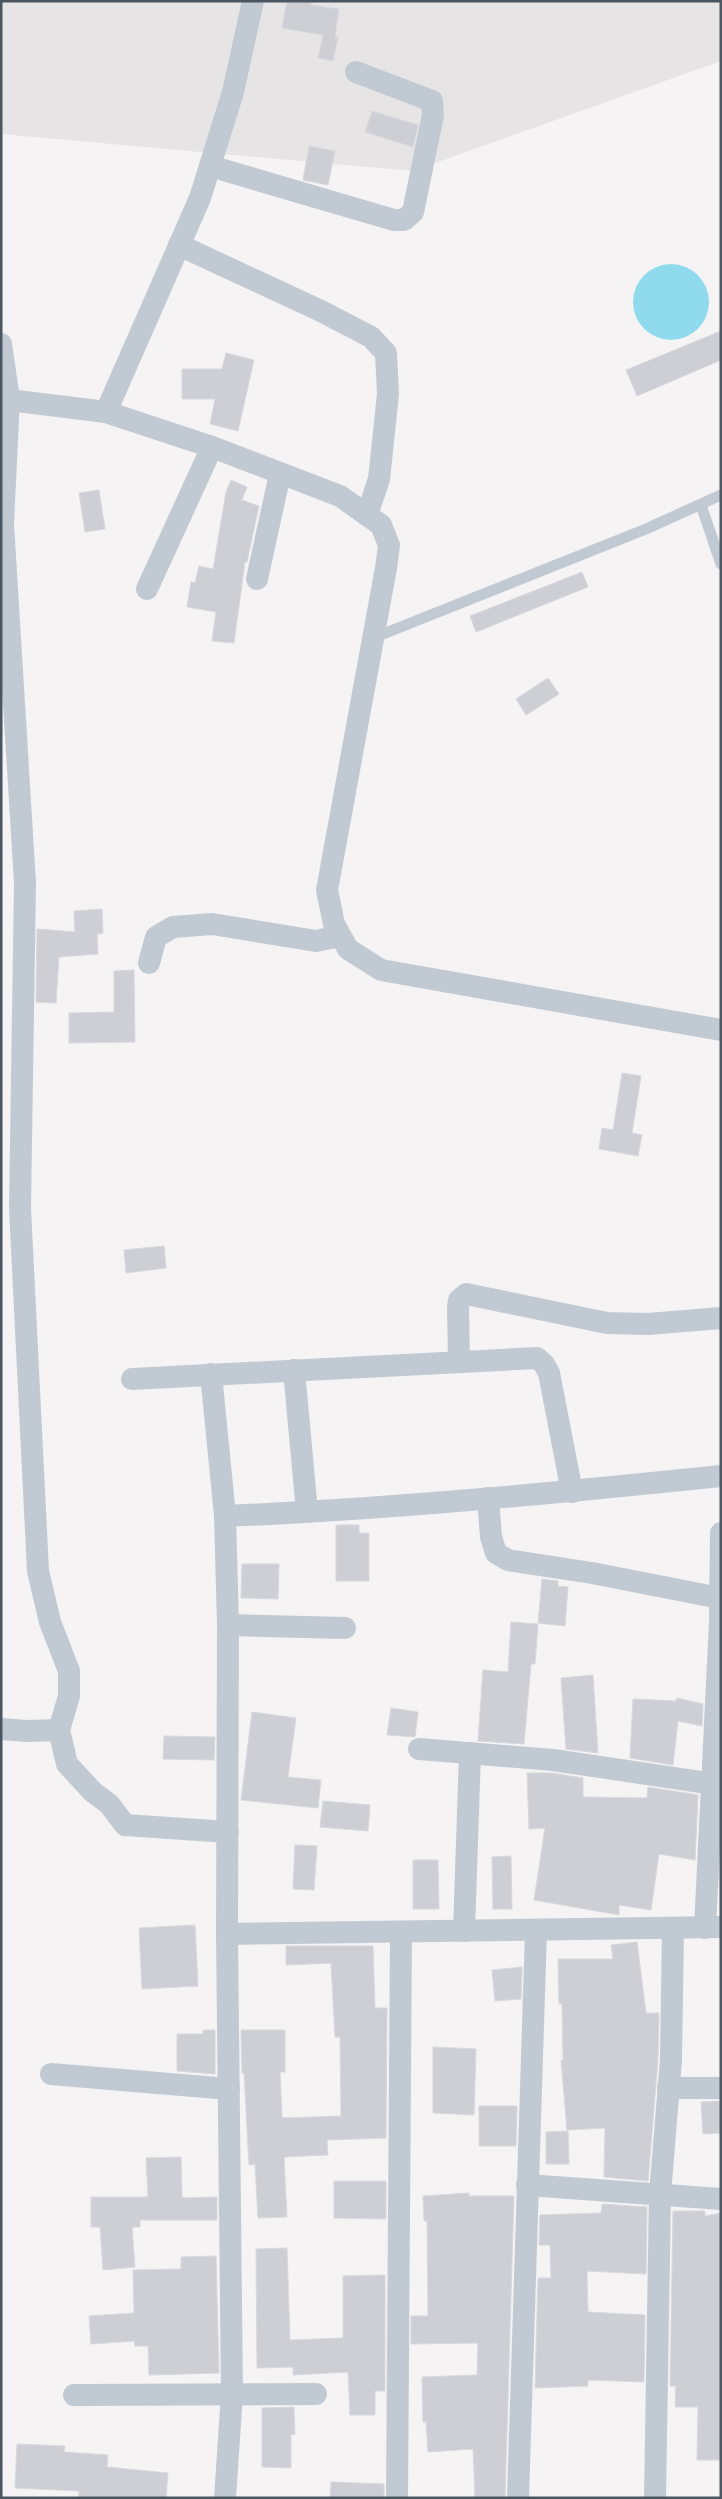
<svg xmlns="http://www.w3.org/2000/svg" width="722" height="2499" font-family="'IBM Plex Sans',sans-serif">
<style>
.education{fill:#e6e4e5}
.water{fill:#90daee}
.building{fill:#cdcfd5;stroke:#d7d9de}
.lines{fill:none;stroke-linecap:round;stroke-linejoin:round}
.lane{stroke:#c1cad2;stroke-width:11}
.street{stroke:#c1cad2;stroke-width:22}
</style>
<rect width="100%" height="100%" fill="#f5f3f3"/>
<path class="education" d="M1,1h720v60l-308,110 -412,-37z"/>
<circle class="water" cx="671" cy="302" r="38"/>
<g class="building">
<path d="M287,1h25l-1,4 28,4 -4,28h3l-5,24 -15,-3 5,-23 -41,-7z"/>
<path d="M372,111l46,14 -5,22 -48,-15z"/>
<path d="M309,146l26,5 -7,34 -25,-5z"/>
<path d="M721,331v29l-84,36 -11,-26z"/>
<path d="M226,353l28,7 -16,71 -28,-7 5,-25h-33v-30h40z"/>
<path d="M231,480l16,7 -5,13 17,6 -12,56h-2l-11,81 -22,-2 4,-29 -29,-5 4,-25 4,1 4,-17 14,3 13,-77z"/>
<path d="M99,490l6,39 -20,3 -6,-39z"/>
<path d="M582,572l6,15 -112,45 -6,-16z"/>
<path d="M548,678l11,16 -33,21 -10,-16z"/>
<path d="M102,909l1,24 -6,1 1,20 -39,3 -3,46 -20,-1 1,-73 38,3 -1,-21z"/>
<path d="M134,970l1,72 -66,1v-30l45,-1v-41z"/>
<path d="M622,1073l19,3 -9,57 10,2 -4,21 -39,-7 3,-21 11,2z"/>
<path d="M164,1246l2,22 -40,5 -2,-23z"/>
<path d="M336,1525h23v8h10v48h-33z"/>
<path d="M242,1564h37l-1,35 -37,-1z"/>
<path d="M542,1579l16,2v5l10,1 -3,39 -27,-3z"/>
<path d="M511,1622l27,2 -3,40h-4l-7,80 -46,-3 5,-71 25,2z"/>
<path d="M593,1675l5,78 -32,-4 -5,-71z"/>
<path d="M677,1698l26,6 -1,22 -24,-5 -5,44 -43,-7 3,-59 43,2z"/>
<path d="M391,1708l27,4 -3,25 -28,-2z"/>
<path d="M252,1712l44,6 -8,59 33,3 -3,28 -77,-8z"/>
<path d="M164,1736l51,1 -1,23 -51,-1z"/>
<path d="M527,1773h25l31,5v19l64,1 1,-11 50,8 -3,65 -36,-6 -8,56 -32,-5v10l-85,-15 11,-72 -16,1z"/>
<path d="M323,1801l47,4 -2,26 -48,-4z"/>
<path d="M295,1845l22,1 -3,44 -21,-1z"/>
<path d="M511,1856l1,53h-19l-1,-52z"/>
<path d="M413,1860h25l1,49h-26z"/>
<path d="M195,1925l3,61 -56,3 -3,-61z"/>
<path d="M637,1942l9,71h13l-1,46 -10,122 -44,-4 1,-49 -38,2 -6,-70h2l-1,-56h-3l-1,-45h55l-2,-14z"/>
<path d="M286,1946h87l2,62h12l-1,130 -59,2 1,15 -44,2 3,60 -29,1 -3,-54 -6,1 -5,-92h-2l-1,-43h44v42h-5l2,46 59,-2 -1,-79h-5l-4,-74 -45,2z"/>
<path d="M522,1967l-1,32 -26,2 -3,-31z"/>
<path d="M203,2030h12v44l-38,-3v-37h26z"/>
<path d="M433,2047l43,2 -2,66 -41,-2z"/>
<path d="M721,2101v32l-18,1 -2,-32z"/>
<path d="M479,2106h38l-1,40h-37z"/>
<path d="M568,2131l1,33h-23v-32z"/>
<path d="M181,2157l1,41 35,-1v23h-77v7h-8l3,40 -32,3 -3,-43h-9v-30h57l-2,-39z"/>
<path d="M334,2181h52v38l-52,-1z"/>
<path d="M469,2193v3h45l-9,302h-30l-2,-49 -45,3 -2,-30h-3l-1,-45 55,-2 1,-32 -67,1v-28h17l-1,-95h-3l-1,-25z"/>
<path d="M602,2204l45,3 -1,67 -59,-3 1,41 57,3 -1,67 -56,-2v6l-53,2 3,-110h13l-1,-33h-11l1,-30 61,-2z"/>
<path d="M673,2211h32v5l16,-3v247h-24l1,-53h-23l1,-21h-6z"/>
<path d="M287,2248l3,92 53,-2v-62l42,-1v116h-10v24h-25l-2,-43 -55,3v-8l-36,1 -1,-119z"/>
<path d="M216,2256l3,117 -70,2 -1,-29h-13l-1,-5 -43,3 -2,-28 45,-3 -1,-43 48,-1v-12z"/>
<path d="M294,2407l1,27 -4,1v33l-29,-1v-59z"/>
<path d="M17,2444l48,2 -1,6 44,3 -1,12 61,6 -2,25h-87v-7l-64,-3z"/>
<path d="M331,2482l53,2v14h-54z"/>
</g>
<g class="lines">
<g class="lane">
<path d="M701,505l20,59"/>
<path d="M373,638l273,-109 75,-34"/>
</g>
<g class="street">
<path d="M210,166l184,54h10l9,-8 20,-97 -1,-14 -76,-29"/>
<path d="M179,245l142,66 50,26 15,16 2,41 -9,85 -12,36"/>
<path d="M1,344l8,55 -6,125 22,359 -5,325 18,363 12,51 19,49v25l-10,34 8,34 26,28 16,12 16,21 103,7"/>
<path d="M1,399l105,13 106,35 128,49 41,29 8,20 -3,23 -59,322 7,34 14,25 33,21 340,60"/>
<path d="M106,412l94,-214 33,-106 20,-91"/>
<path d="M257,579l23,-105"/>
<path d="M147,589l65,-142"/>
<path d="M149,963l7,-26 17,-10 39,-3 104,17 24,-5"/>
<path d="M459,1361l-1,-53 1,-8 7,-6 141,29 41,1 73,-6"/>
<path d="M294,1370l13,142"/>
<path d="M211,1374l14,142 3,109 -1,309 494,-7"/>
<path d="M132,1379l405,-21 7,6 5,9 23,119"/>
<path d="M488,1498l3,39 5,16 12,7 84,13 128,25"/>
<path d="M225,1516c165,-7 331,-23 496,-40"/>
<path d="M228,1625l117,3"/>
<path d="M1,1729l26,2 32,-1"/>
<path d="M419,1749l134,11 168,25"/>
<path d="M705,1928l15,-306 1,-89"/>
<path d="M464,1931l6,-178"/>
<path d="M51,2074l178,15"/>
<path d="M668,2088h53"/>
<path d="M527,2185l194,14"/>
<path d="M74,2395l242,-1"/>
<path d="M225,2498l7,-104 -5,-460"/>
<path d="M397,2498l4,-566"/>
<path d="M518,2498l18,-567"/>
<path d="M655,2498l5,-304 11,-134 2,-131"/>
</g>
</g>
<rect width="722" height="2499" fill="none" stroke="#4a5661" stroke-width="5"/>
</svg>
